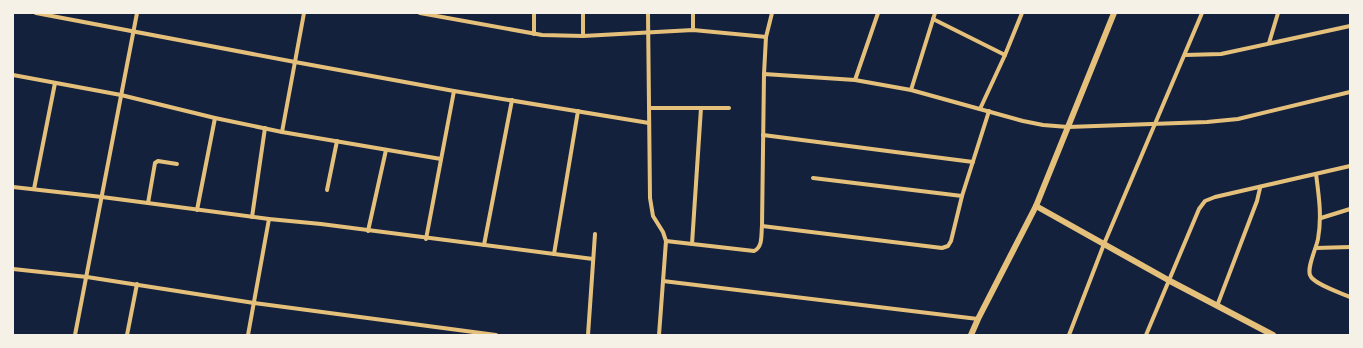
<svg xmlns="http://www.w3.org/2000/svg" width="1363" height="348" font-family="Jost,sans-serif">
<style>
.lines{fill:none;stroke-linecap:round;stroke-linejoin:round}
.minor{stroke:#e5c07b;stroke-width:4}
.tertiary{stroke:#e5c07b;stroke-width:6}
</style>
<rect width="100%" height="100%" fill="#14213d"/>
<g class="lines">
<g class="minor">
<path d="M36,13l259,49 159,29 195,32"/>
<path d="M420,13l122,22 41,1 110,-6 73,7"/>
<path d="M534,13v21"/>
<path d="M583,13v23"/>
<path d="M648,13l2,185 3,18 10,16 3,9 -7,94"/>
<path d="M933,19l72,36"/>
<path d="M693,30v-17"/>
<path d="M1269,43l9,-30"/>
<path d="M1185,55l36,-1 129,-28"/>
<path d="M764,74l2,-37 6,-24"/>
<path d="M13,75l108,20 94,23 67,14 159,27"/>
<path d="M855,80l23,-67"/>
<path d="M911,90l24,-77"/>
<path d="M649,108h80"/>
<path d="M980,109l25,-54 17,-42"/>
<path d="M282,132l22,-119"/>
<path d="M763,135l210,27"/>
<path d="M1316,174c3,23 6,43 2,65 -2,10 -11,28 -8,36 3,9 31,18 40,22"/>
<path d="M813,178l149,18"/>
<path d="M13,187l89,10 167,22 52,5 272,35"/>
<path d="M34,189l21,-106"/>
<path d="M327,190l10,-49"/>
<path d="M148,203l7,-40 3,-2 19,3"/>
<path d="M197,210l18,-92"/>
<path d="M252,217l13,-89"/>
<path d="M1321,218l29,-9"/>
<path d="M762,226l180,22 6,-2 3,-5 11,-45 27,-85"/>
<path d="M368,231l18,-81"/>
<path d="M426,239l28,-148"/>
<path d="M666,241l88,10c9,-4 7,-16 8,-25l2,-152 91,6 56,10 112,31 20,4 25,2 139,-5 31,-3 112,-27"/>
<path d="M692,244l9,-136"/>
<path d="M484,245l28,-145"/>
<path d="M1316,248l34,-1"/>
<path d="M554,254l24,-143"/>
<path d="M13,269l74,8 167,26 242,32"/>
<path d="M663,281l315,38"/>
<path d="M1217,306l40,-105 3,-13"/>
<path d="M75,335l62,-322"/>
<path d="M127,335l10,-51"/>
<path d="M248,335l21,-116"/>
<path d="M588,335l7,-101"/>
<path d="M1069,335l35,-91 98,-231"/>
<path d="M1146,335l53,-126 6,-8 10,-4 135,-31"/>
</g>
<g class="tertiary">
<path d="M1036,206l134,75 103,54"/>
<path d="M971,335l7,-16 58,-113 78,-193"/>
</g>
</g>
<rect width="1363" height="348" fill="none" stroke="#f6f1e7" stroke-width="28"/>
</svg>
